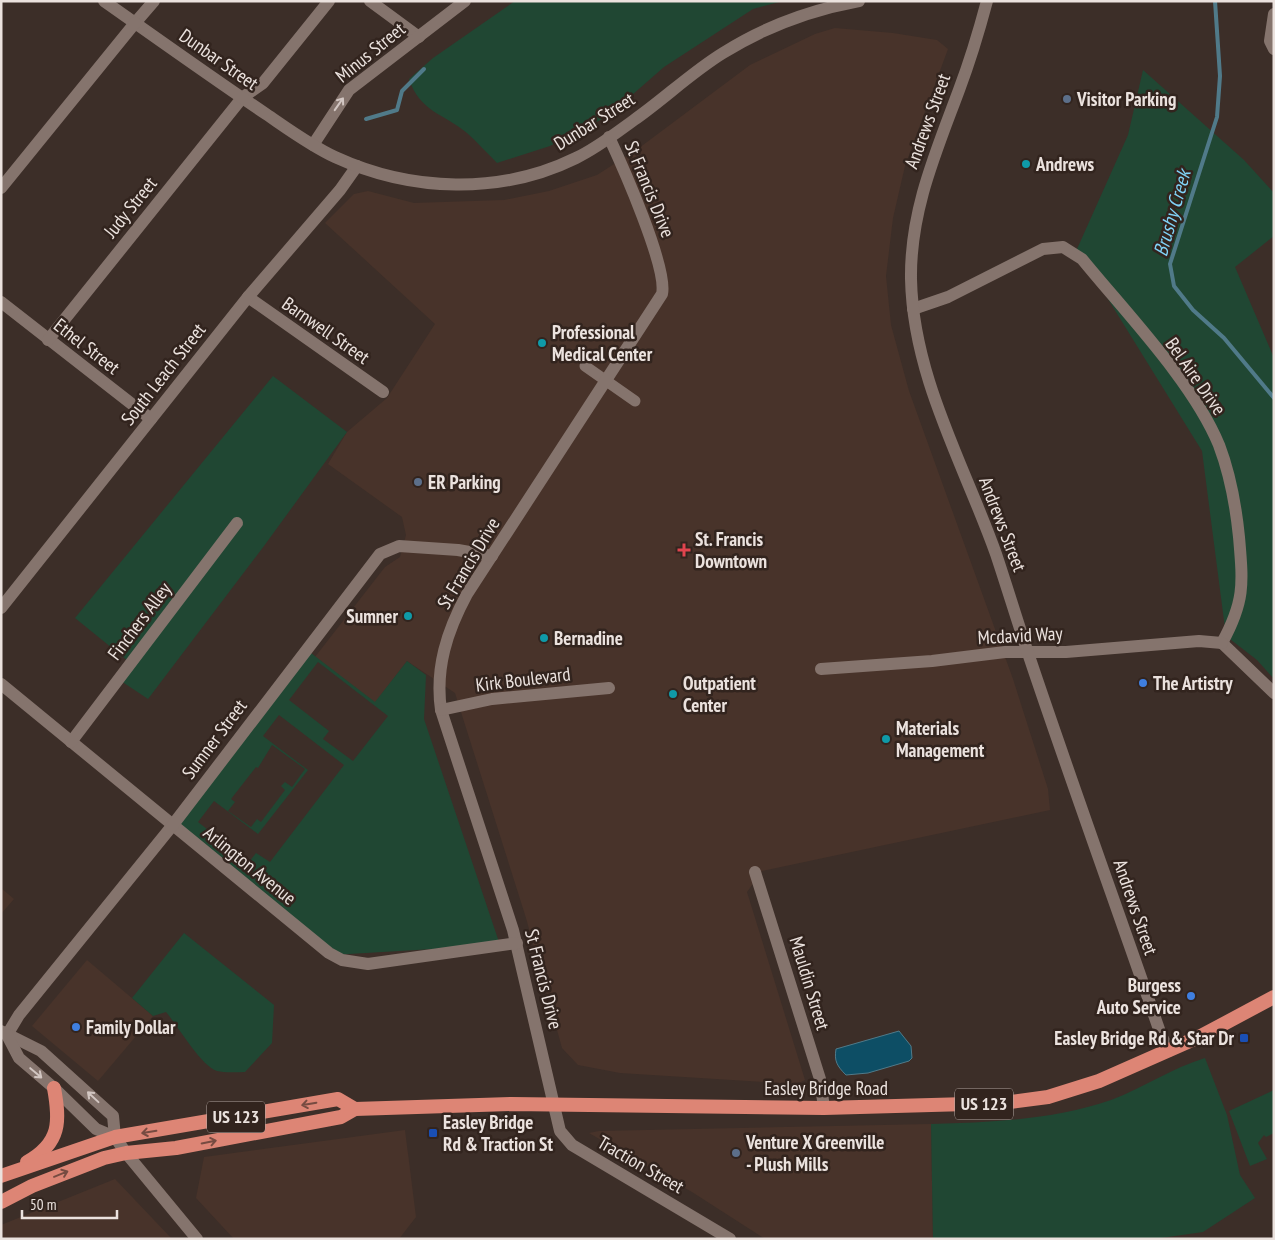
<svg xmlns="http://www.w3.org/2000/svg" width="1275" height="1240" font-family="'PT Sans Narrow',sans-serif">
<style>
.built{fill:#48332a}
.green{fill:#204733;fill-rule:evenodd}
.water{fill:#0d4e65;stroke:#507a89}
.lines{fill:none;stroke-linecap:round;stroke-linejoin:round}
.stream{stroke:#507a89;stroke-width:4}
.pedestrian{stroke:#85746d;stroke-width:11}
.minor{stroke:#85746d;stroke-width:12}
.tertiary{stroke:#85746d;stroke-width:12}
.secondary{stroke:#85746d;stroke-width:12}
.trunk{stroke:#dd8575;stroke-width:14}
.oneway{stroke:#d2c6c2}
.oneway2{stroke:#764b41}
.service-dot{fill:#5c6f8a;stroke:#32241e;stroke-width:2}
.culture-dot{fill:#0f9aa8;stroke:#32241e;stroke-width:2}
.health-dot{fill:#e0444e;stroke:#32241e;stroke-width:2}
.shop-dot{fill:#3f7fe0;stroke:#32241e;stroke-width:2}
.transit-dot{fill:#1a4fb4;stroke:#32241e;stroke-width:2}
.labels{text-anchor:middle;stroke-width:5;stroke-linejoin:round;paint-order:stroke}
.shield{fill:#32241e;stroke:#b4a9a4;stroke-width:1}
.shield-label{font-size:18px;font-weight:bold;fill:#ebe2de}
.street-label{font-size:19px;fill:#ebe2de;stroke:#32241e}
.poi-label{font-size:19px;font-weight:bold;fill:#ebe2de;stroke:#32241e;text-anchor:start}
.water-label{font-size:20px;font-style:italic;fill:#80d3f7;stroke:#32241e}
</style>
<rect width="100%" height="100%" fill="#3c2e28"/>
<g class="built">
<path d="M835,28l58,5 44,7 11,9 -43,117 -12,52 -7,58 5,49 18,66 104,288 35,110 2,21 -288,61 -15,21 58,188 -8,4 -177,-11 -42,-8 -16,-17 -36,-130 -71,-225 -48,-32 -32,42 -60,-46 70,-90 15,-10 6,-22 -4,-18 -74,-53 19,-32 40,-34 48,-74 -110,-101 29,-29 14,-3 46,12 90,-3 45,-9 48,-16 42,-27 111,-83 65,-31z"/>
<path d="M1,888l13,11 -13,15z"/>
<path d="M87,960l66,56 -55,65 -66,-55z"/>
<path d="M931,1124l2,115h-168l-73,-47 -103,-59 10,-2z"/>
<path d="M405,1130l11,87 -17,22h-165l-38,-41 8,-41z"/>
<path d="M115,1179l57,60h-168l-3,-3v-11z"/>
</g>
<g class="green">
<path d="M515,1h268l-30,8 -89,58 -56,49 -58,30 -53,17c-10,-10 -20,-21 -30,-30 -24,-20 -47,-21 -58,-54l24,-21z"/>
<path d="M1143,70l101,90 30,33v43l-39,31 39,91v321l-17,-19 -31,-24 -24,-185 -125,-202 51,-114z"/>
<path d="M273,376l74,56 -83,114 -116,153 -33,-22 13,-16 -53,-43z"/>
<path d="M307,650l68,52 32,-41 19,14 -2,44 76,226 -168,10 -162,-134zM318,662l70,54 -35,45 -30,-22 6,-8 -40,-31zM279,715l65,50 -74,97 -14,-9 -7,9 -51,-40 16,-21 44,33 50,-64 -45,-34zM272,745l33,24 -13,18 -7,-5 -4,4 4,4 -24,32 -4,-3 -6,8 -23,-16 7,-9 -4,-3 25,-32 2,1z"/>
<path d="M184,933l90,72 -2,38 -27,29c-9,0 -20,1 -28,-1 -17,-6 -39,-45 -51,-59l-13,4 -21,-18z"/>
<path d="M1205,1058l22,57 13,60 15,23 -52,34 -49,7h-221l-2,-115c61,-2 122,-4 180,-24 32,-12 61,-32 94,-42z"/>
<path d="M1274,1090v43l-8,4 -2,-2 -6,8 9,16 -17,7 -21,-55z"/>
</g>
<path class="water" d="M899,1031l12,15 1,12 -3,3 -41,12 -22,2c-9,-9 -12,-14 -10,-26z"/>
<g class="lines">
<g class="stream">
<path d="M1215,1l5,75 -3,41 -47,147 4,22 19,24 31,28 50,60"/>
<path d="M366,119l31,-9 5,-19 22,-22"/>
</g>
<path class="pedestrian" d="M585,366l50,35"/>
<g class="minor">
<path d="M370,1l49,36"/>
<path d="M1274,14l-4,27 4,8"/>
<path d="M135,23l19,-22"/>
<path d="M609,137c13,28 59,131 53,157l-195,300c-20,37 -32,74 -26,116l72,220 47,201 12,14 158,94"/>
<path d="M313,145l36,-55 116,-89"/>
<path d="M248,297l135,95"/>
<path d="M1,302l150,117"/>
<path d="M913,309l35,-12 95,-48 20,-2 19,12c44,54 111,123 137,186 11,29 17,62 20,92 4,47 6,64 -17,106"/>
<path d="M48,340l194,-242 21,-15 66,-82"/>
<path d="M1,608l247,-311 92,-107 17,-24"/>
<path d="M1222,643l52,50"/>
<path d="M821,669l111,-8 73,-9h61l133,-11 23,2"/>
<path d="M1,684l328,269 13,7 26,4 149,-21"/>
<path d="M441,710l51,-11 117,-11"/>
<path d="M71,742l166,-219"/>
<path d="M755,872l65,207 4,29"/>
<path d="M7,1035l12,-20 153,-189 208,-272 19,-8 59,4 34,6"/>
</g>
<g class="tertiary">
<path d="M104,1c54,38 107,76 162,113 22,15 45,32 69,43 76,35 166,38 241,1 21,-10 40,-25 58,-38 30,-21 58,-48 89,-67 43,-27 87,-43 136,-52"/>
<path d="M987,1c-8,30 -17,60 -28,89 -23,62 -49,121 -48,189 2,98 53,185 85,275 11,33 21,66 32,99 43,128 89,255 133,382l8,16"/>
<path d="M1,188l134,-165"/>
</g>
<g class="secondary">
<path d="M1,1031l40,20 72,65 2,21 11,16 71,86"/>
<path d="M7,1035l12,23 35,30 42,41 19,8"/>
</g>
<g class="trunk">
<path d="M27,1162c34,-19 33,-41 27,-74"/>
<path d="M1,1176l114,-39 223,-38 17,10"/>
<path d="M1,1202l31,-16 72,-28 22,-5 50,-5 165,-31 14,-8 157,-5 312,4 179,-5 45,-6 51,-16 102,-45 73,-39"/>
</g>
</g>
<defs><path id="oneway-shaft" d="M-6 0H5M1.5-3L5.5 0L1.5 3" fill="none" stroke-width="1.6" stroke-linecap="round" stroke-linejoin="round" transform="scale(1.25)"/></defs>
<g class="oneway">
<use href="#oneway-shaft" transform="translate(339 104) rotate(-55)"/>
<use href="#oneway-shaft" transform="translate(36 1073) rotate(40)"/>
<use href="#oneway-shaft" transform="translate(93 1097) rotate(-137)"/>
</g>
<g class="oneway2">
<use href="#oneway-shaft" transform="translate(309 1104) rotate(170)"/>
<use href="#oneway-shaft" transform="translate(149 1132) rotate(171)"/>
<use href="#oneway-shaft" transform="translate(209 1142) rotate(-11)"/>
<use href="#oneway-shaft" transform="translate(61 1174) rotate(-22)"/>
</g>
<g class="service-dot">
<circle cx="1067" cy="99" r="5"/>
<circle cx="418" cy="482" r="5"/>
<circle cx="736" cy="1153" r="5"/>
</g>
<g class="culture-dot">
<circle cx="1026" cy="164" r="5"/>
<circle cx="542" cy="343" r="5"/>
<circle cx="408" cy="616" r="5"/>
<circle cx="544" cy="638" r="5"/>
<circle cx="673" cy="694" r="5"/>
<circle cx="886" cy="739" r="5"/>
</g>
<path class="health-dot" d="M681.5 542.5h5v5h5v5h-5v5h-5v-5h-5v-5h5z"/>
<g class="shop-dot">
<circle cx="1143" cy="683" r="5"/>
<circle cx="1191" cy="996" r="5"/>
<circle cx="76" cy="1027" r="5"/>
</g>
<g class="transit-dot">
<rect x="1239" y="1033" width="10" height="10" rx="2.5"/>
<rect x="428" y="1128" width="10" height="10" rx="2.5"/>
</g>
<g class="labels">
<g class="shield">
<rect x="955" y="1088.5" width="58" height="31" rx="4"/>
<rect x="207" y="1101.5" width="58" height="31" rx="4"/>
</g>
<g class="shield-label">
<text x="984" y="1110">US 123</text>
<text x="236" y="1123">US 123</text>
</g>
<g class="street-label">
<text transform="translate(370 52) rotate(-39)" y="7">Minus Street</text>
<text transform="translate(219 59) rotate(35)" y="7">Dunbar Street</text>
<text transform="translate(594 121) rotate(-32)" y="7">Dunbar Street</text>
<text transform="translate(927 121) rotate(-70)" y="7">Andrews Street</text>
<text transform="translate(650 189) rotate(68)" y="7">St Francis Drive</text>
<text transform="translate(130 207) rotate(-51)" y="7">Judy Street</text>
<text transform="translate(326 330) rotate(35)" y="7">Barnwell Street</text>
<text transform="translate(87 346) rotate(38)" y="7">Ethel Street</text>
<text transform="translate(163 374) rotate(-52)" y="7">South Leach Street</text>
<text transform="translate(1196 376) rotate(55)" y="7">Bel Aire Drive</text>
<text transform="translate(1003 524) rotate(69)" y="7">Andrews Street</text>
<text transform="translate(468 563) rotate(-59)" y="7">St Francis Drive</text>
<text transform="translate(139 621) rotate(-53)" y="7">Finchers Alley</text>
<text transform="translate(1020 635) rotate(-3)" y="7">Mcdavid Way</text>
<text transform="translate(523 679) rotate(-7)" y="7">Kirk Boulevard</text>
<text transform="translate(214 739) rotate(-53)" y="7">Sumner Street</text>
<text transform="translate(250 865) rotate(39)" y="7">Arlington Avenue</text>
<text transform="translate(1136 907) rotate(71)" y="7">Andrews Street</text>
<text transform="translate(544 979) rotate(76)" y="7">St Francis Drive</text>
<text transform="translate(810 983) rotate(73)" y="7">Mauldin Street</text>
<text x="826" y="1095">Easley Bridge Road</text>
<text transform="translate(641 1164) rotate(30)" y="7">Traction Street</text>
</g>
<g class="poi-label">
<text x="1077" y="106">Visitor Parking</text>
<text x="1036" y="171">Andrews</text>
<text x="552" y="339">Professional<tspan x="552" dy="22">Medical Center</tspan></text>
<text x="428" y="489">ER Parking</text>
<text x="695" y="546">St. Francis<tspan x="695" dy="22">Downtown</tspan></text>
<text x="398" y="623" text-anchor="end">Sumner</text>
<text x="554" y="645">Bernadine</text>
<text x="683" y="690">Outpatient<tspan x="683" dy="22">Center</tspan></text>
<text x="1153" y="690">The Artistry</text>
<text x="896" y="735">Materials<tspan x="896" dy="22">Management</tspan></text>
<text x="1181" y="992" text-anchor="end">Burgess<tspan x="1181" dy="22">Auto Service</tspan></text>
<text x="86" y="1034">Family Dollar</text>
<text x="1234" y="1045" text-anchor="end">Easley Bridge Rd &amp; Star Dr</text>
<text x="443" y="1129">Easley Bridge<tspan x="443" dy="22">Rd &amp; Traction St</tspan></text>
<text x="746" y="1149">Venture X Greenville<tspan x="746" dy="22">- Plush Mills</tspan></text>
</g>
<g class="water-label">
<text transform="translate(1172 213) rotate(-74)" y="7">Brushy Creek</text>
</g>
</g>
<rect width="1275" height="1240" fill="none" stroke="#ebe2de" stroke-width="5"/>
<path d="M22 1210v8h95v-8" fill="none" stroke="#ebe2de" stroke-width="2.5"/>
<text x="30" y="1210" font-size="15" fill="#ebe2de" stroke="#32241e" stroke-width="4" paint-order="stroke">50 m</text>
</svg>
